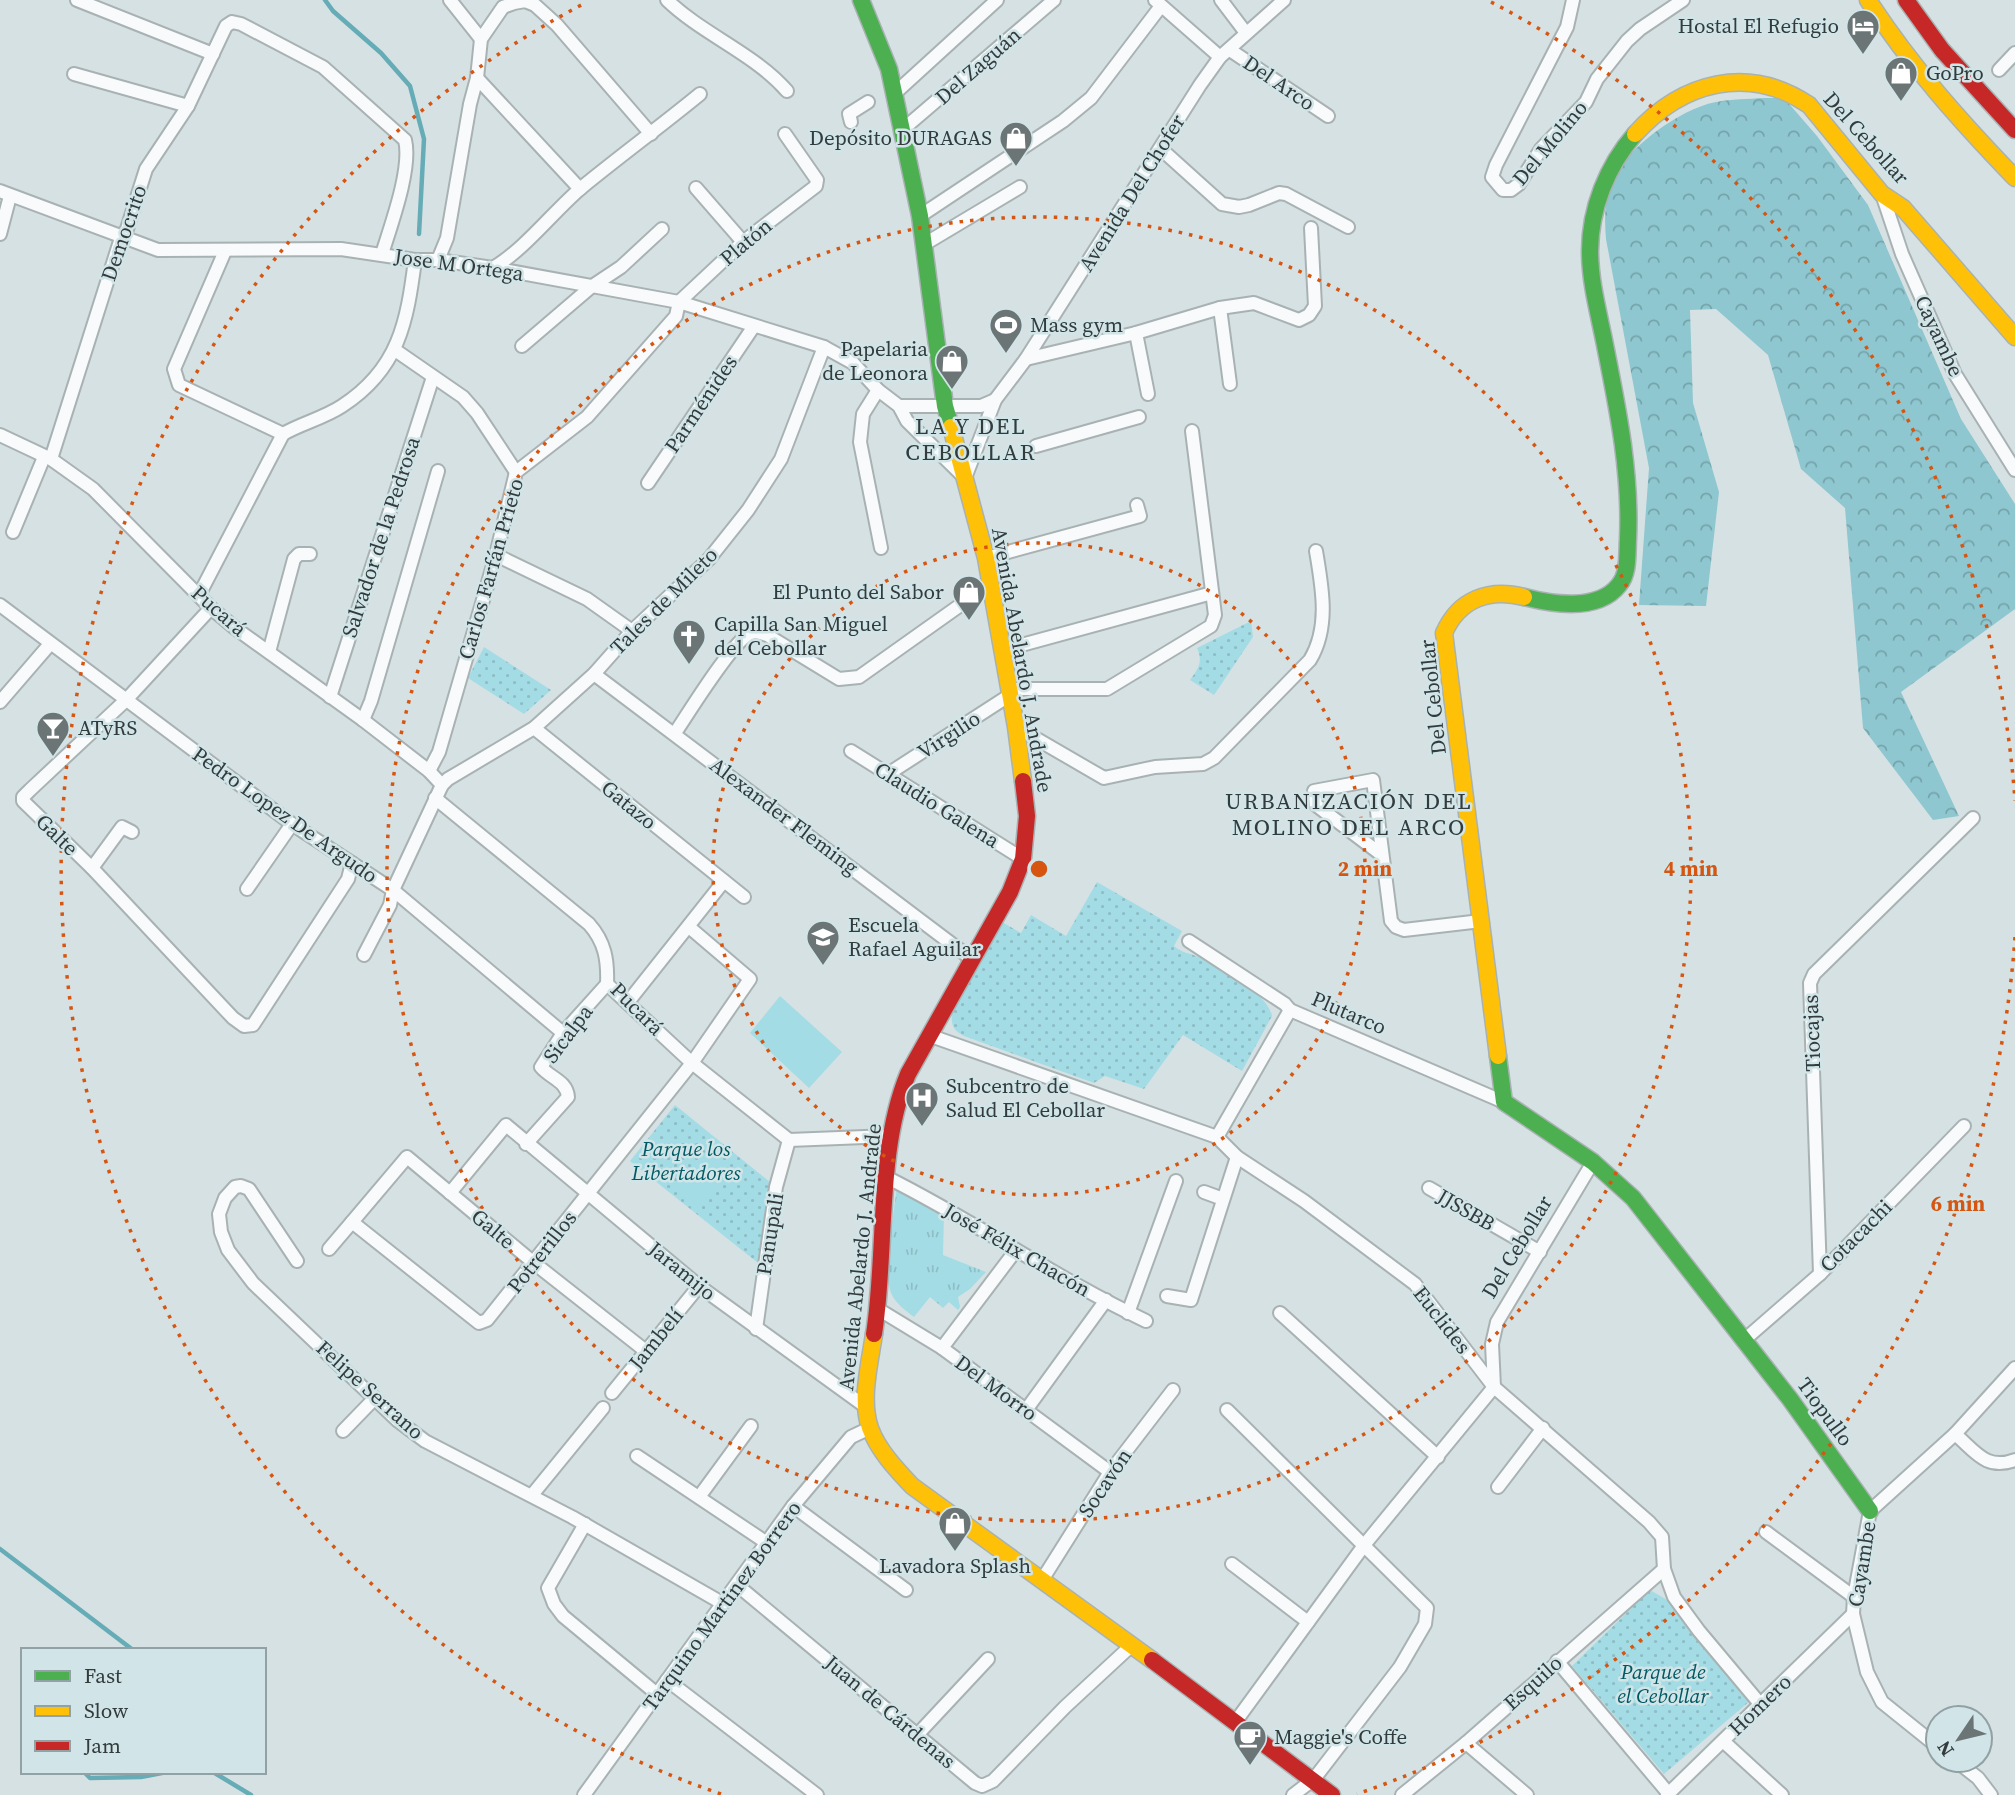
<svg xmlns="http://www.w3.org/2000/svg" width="2015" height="1795" font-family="'Source Serif 4',serif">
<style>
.grass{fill:url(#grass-tufts)}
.forest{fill:url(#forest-crowns)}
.park{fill:url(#park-dots)}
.pitch{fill:#a4dce5}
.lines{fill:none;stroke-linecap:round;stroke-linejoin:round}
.stream{stroke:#65acb7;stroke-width:4.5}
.street-casing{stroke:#a9b2b3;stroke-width:16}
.fast-casing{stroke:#a9b2b3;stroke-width:19}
.slow-casing{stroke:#a9b2b3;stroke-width:19}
.jam-casing{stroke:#a9b2b3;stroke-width:19}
.street{stroke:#f9fafb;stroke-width:12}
.fast{stroke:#4caf50;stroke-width:16}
.slow{stroke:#ffc107;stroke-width:16}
.jam{stroke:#c62828;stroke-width:16}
.ring{fill:none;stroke:#d65611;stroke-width:3.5;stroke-dasharray:3.5 7}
.labels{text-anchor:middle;stroke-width:5;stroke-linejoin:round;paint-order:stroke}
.poi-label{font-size:21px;fill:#333b3c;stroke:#d1e5e8;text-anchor:start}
.street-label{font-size:21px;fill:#333b3c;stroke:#d1e5e8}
.park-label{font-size:21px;font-style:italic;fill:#005862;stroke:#d1e5e8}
.neighbourhood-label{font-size:23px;letter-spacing:2px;fill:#333b3c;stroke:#d1e5e8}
.centre{fill:#d65611;stroke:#d1e5e8;stroke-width:3.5}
.ring-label{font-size:21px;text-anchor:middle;font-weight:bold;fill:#d65611;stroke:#d1e5e8;stroke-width:5;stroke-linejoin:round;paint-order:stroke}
</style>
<defs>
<pattern id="grass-tufts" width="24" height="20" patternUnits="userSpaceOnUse" patternTransform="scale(1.75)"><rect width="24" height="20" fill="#a4dce5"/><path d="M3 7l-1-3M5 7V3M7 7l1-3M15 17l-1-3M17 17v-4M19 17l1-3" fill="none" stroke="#8ebec5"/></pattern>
<pattern id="forest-crowns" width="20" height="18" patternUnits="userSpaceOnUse" patternTransform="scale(1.75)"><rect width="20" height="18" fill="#8ec7d0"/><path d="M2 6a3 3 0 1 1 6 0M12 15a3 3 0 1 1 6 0" fill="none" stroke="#75a3aa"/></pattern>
<pattern id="park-dots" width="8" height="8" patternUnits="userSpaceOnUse" patternTransform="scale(1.75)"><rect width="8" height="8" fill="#a4dce5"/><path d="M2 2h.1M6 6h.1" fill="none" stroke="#8ebec5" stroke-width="1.8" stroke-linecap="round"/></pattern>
</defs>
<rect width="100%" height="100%" fill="#d6e1e3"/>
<path class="grass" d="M897,1187l47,28 -1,40 43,17 -16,17 -12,8 2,10 -2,3 -9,-8 -6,6 -13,-11 -16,20c-9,-7 -18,-13 -23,-24 -8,-21 3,-81 6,-106z"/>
<path class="forest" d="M1764,98h20l33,38 51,69 93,214 54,85v105l-114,83 58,124 -26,4 -70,-92 -18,-220 -44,-39 -33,-114 -52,-46 -26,1 3,93 26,89 -13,114 -67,-1 10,-137 -43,-229c-5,-54 11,-78 52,-109 17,-12 37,-24 58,-28 15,-3 32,-3 48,-4z"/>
<g class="park">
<path d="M1251,621l2,16 -39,58 -24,-15c9,-12 13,-18 7,-32z"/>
<path d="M484,647l67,43 -27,24 -56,-36z"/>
<path d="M1097,882l85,49 -8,15c8,7 15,7 25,11 20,6 70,38 73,59l-30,55 -59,-36 -39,54 -39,-13 -11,7 -130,-47c-12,-6 -13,-12 -12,-25l50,-89 19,11 10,-18 35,21z"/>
<path d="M675,1105l95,77 -12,81 -128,-102z"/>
<path d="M1650,1590l19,11 81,100 -86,73 -92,-108z"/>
</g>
<g class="pitch">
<path d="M780,996l62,56 -33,36 -59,-55z"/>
<path d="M708,1149l24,19 -32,40 -24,-19z"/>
</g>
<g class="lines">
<g class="stream">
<path d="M325,0l8,11 48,42 29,33 14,53 -5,95"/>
<path d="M0,1549l133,101"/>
<path d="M84,1772l6,6 51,-1 26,-5"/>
<path d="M213,1772l38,23"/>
</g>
<defs>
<g id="street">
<path d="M77,0l136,54"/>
<path d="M450,0l31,39"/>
<path d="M667,0c35,34 88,54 120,91"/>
<path d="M1155,0l65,57"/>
<path d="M1221,0l25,33"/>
<path d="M1573,0l-6,27 -71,138 -4,12 11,13h8l8,-6 22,-35 45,-47 11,-23 30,-38 13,-12 43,-29"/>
<path d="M1230,50l98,66"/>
<path d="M1999,70l16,-17"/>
<path d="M74,74l114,32"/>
<path d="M477,78l103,111"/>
<path d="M894,94l103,-94"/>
<path d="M851,122l-2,-8 19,-12"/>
<path d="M901,131l153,-131"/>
<path d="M1161,149l61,55 17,3 10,-2 30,-12 7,1 62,33"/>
<path d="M696,188l47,54"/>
<path d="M0,191l158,59 183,-1 74,11h23l55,8 186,34 145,45 29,16 25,27 21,16 8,15 58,57 30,-78 31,-41 174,-274 20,-28 64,-57"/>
<path d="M1882,194l20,60 53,120 60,96"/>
<path d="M920,216l143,-95 28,-23 70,-92"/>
<path d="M0,234l10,-38"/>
<path d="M923,245l97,-58"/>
<path d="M225,251l-51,118 5,16 104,49"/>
<path d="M438,260l9,-22 23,-134 7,-26 4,-39 22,-32 11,-4 11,-2 10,4 22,20 94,109"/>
<path d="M493,268c32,-19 59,-55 88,-80 39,-32 80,-62 119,-94"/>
<path d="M1220,308l10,76"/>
<path d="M1136,333l12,61"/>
<path d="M522,346l69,-59 30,-20 41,-38"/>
<path d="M395,350l68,47 14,16 39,59"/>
<path d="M1026,359l110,-26 84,-25 34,-5 45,17 10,-5 6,-9 -4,-78"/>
<path d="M878,390l-15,24 -3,28 21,106"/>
<path d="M899,406h82l14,-6"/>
<path d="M0,435l51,24 42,30 118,119 24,20 128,92 66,51 13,14"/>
<path d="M1036,446l103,-29"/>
<path d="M51,459l70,-221 6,-9 19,-60 42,-63 38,-80 6,-4 9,2 82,43 82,73c7,28 -14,85 -23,114"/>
<path d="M648,483l106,-157"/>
<path d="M13,532l31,-75"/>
<path d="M496,555l91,44 45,32"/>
<path d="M986,558l154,-42 -3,-11"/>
<path d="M199,595l84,-161c19,-11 41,-16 59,-28 57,-37 65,-84 73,-146"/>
<path d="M0,605l292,219 101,66 170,143"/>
<path d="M211,608l-85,92 -96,90 -7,7v4l69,67 141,150 11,8 9,-1 95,-146 4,-16"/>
<path d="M1003,650l209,-57"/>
<path d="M269,652l25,-93 5,-5h11"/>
<path d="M594,674l379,286"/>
<path d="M1010,689h97l104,-63 4,-11 -23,-184"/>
<path d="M330,697l103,-320"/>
<path d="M0,702l50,-58"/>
<path d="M363,720l8,-19 67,-230"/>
<path d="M1016,727l88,51 51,-11 48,-3 11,-6 96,-98c20,-33 12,-73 6,-109"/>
<path d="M534,728l210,169"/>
<path d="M675,733c13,-19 58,-93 76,-100 6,-2 10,0 16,2l72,44 20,-2 131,-93"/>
<path d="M851,751l172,108"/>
<path d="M429,771l10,-19 57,-197 20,-83 71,-55 89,-101 3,-14 64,-60 73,-56 1,-6 -32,-46"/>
<path d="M888,774l122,-79"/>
<path d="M435,798l154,126c16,18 19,36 18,60l85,79 97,77 101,-4"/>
<path d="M1382,855l-66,-50 -2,-14 59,-11 18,141 5,6 8,3 77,-9"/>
<path d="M92,868l30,-41 10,5"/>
<path d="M247,889l45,-65"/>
<path d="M1189,941l96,63 5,6 214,92"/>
<path d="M364,955l26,-50 3,-15 49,-105 6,-6 86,-51 60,-54 38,-43 77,-72 39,-49 33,-51 43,-112"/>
<path d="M628,1002l96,-121"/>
<path d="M931,1036l286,101 20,20 67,44 111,83 79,103 155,135 13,15 2,32 10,28 25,34 62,74"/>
<path d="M1217,1137l73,-127"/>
<path d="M526,1144l42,-47c-1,-16 -18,-19 -27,-30l22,-34 44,-49"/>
<path d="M888,1178c88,44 169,101 258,143"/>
<path d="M1429,1188l111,64"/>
<path d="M1204,1192l19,7"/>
<path d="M450,1193l56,-68 193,161 167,121"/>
<path d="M329,1249l23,-27"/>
<path d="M297,1261l-48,-72 -8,-3 -6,1 -10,11 -6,16 2,18 7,18 25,33 144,137 28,21 147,76 150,86"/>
<path d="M1820,1274l-10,-291 4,-9 159,-156"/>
<path d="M1167,1296l24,4 46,-143"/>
<path d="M878,1309l64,39 168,124"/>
<path d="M1128,1313l48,-132"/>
<path d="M1280,1313l158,144"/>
<path d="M756,1329l20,-142 13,-47"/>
<path d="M1743,1341l77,-67 144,-148"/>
<path d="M942,1348l74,-98"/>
<path d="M647,1352l-113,-89 -127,-106 -55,65 127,101 8,-3 205,-257 58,-84 -61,-52"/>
<path d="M612,1393l87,-107"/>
<path d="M1026,1410l80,-110"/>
<path d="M1227,1410l200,198 -2,16 -25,43 -86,112 -21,16"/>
<path d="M343,1431l32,-33"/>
<path d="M1955,1434c20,17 31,37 60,26"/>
<path d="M637,1456l130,87"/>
<path d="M1498,1487l45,-59"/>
<path d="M532,1495l71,-87"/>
<path d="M699,1497l52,-71"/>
<path d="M793,1506l113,84"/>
<path d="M585,1524l-37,64 6,16 9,12 94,78"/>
<path d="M1766,1532l88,65"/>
<path d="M1232,1564l76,58"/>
<path d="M1042,1580l68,-108 63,-82"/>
<path d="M737,1585l238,198 7,3 11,-5 72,-74 67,-62"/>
<path d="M1557,1661l112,133"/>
<path d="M667,1680l150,115"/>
<path d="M1236,1721l129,-177 129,-157 -2,-43 5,-22 96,-160"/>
<path d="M917,1735l71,-76"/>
<path d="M1723,1741l59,54"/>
<path d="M1466,1743l61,52"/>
<path d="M1938,1747l-56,-45 -15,-30 -14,-58 1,-17 16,-86 85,-77 60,-66"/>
<path d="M1955,1760l23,18 13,17"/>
<path d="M584,1795l209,-289 58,-69 19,-9"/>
<path d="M1402,1795l64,-52 198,-174"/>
<path d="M1667,1795l186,-181"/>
</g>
<g id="fast">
<path d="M861,0l28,69 31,147 25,190 6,21"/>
<path d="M1524,597c27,7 74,15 95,-12 10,-12 8,-30 9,-46 3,-66 -10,-129 -23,-194 -6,-31 -15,-62 -15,-94 0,-42 17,-85 45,-117"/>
<path d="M1498,1056l6,46 89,60 40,36 157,201 80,112"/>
</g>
<g id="slow">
<path d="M1868,0c42,65 93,122 147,178"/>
<path d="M1635,134c47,-52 113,-70 174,-29l73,89 21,14 112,129"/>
<path d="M951,427l35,131 30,169 7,54"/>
<path d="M1498,1056l-54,-423c15,-34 45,-45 80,-36"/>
<path d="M874,1334c-4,28 -14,65 -4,94 8,22 26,41 42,58l240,174"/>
</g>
<g id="jam">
<path d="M1906,0l36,50 73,80"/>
<path d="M874,1334c13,-83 2,-183 34,-260l102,-182 13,-33 4,-43 -4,-35"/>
<path d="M1152,1660l180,135"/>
</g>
</defs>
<use href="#street" class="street-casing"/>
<use href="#fast" class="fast-casing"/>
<use href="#slow" class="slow-casing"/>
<use href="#jam" class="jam-casing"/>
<use href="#street" class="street"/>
<use href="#fast" class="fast"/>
<use href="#slow" class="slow"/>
<use href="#jam" class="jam"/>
</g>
<g class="ring">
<circle cx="1039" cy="869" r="326"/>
<circle cx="1039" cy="869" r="652"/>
<path d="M2015 937A978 978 0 0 1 1357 1794M721 1794A978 978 0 0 1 587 2M1491 2A978 978 0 0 1 2015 801"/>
</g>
<defs>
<symbol id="hotel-pin" viewBox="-11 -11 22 30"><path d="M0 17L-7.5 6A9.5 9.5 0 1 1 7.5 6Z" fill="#6c7576" stroke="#d1e5e8"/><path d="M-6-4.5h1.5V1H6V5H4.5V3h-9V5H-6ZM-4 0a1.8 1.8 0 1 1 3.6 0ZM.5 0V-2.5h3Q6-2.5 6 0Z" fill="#fff"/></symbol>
<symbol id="shop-pin" viewBox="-11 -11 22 30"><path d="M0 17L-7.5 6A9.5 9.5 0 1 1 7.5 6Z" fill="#6c7576" stroke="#d1e5e8"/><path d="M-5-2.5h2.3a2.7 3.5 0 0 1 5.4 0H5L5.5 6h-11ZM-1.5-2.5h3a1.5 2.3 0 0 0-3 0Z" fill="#fff"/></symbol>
<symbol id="stadium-pin" viewBox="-11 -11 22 30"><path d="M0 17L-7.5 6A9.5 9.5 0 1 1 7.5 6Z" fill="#6c7576" stroke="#d1e5e8"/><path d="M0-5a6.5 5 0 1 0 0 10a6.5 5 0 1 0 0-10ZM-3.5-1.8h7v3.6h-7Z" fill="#fff"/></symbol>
<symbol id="church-pin" viewBox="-11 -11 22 30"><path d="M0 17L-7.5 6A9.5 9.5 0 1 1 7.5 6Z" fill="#6c7576" stroke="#d1e5e8"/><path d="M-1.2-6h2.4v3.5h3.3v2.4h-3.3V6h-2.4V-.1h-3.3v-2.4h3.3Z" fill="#fff"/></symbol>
<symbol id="bar-pin" viewBox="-11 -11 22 30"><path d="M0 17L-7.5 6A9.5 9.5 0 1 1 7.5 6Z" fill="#6c7576" stroke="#d1e5e8"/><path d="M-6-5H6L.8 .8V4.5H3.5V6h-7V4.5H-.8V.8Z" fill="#fff"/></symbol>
<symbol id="school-pin" viewBox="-11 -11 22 30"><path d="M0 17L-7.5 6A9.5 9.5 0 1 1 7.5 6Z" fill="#6c7576" stroke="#d1e5e8"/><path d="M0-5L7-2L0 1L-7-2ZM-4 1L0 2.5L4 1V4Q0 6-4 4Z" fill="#fff"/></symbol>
<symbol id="hospital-pin" viewBox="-11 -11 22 30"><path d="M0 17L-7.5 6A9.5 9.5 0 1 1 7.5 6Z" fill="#6c7576" stroke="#d1e5e8"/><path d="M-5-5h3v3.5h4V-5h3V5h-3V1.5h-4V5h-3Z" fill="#fff"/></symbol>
<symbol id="cafe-pin" viewBox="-11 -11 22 30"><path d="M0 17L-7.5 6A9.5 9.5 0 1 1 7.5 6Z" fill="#6c7576" stroke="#d1e5e8"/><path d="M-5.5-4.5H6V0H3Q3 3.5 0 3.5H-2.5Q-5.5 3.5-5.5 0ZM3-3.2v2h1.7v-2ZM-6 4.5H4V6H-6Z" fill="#fff"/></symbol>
</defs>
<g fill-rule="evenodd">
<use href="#hotel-pin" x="1844" y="7" width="38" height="52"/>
<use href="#shop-pin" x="1882" y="54" width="38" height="52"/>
<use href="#shop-pin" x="997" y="119" width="38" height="52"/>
<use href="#stadium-pin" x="987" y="306" width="38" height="52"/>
<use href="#shop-pin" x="933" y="342" width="38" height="52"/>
<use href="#shop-pin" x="950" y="573" width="38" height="52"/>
<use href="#church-pin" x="670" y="617" width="38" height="52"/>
<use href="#bar-pin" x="34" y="709" width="38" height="52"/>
<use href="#school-pin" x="804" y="918" width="38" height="52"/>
<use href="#hospital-pin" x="903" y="1079" width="38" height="52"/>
<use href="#shop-pin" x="936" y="1504" width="38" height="52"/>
<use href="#cafe-pin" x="1231" y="1718" width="38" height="52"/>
</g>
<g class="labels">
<g class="poi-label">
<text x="1839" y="33" text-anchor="end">Hostal El Refugio</text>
<text x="1926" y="80">GoPro</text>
<text x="992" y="145" text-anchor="end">Depósito DURAGAS</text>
<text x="1030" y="332">Mass gym</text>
<text x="928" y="356" text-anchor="end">Papelaria<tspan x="928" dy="24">de Leonora</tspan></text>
<text x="944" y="599" text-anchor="end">El Punto del Sabor</text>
<text x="714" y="631">Capilla San Miguel<tspan x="714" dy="24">del Cebollar</tspan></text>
<text x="78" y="735">ATyRS</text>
<text x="848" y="932">Escuela<tspan x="848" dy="24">Rafael Aguilar</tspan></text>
<text x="946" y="1093">Subcentro de<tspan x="946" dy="24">Salud El Cebollar</tspan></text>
<text x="955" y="1573" text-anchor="middle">Lavadora Splash</text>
<text x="1274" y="1744">Maggie's Coffe</text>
</g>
<g class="street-label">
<text transform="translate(978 66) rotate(-41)" y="7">Del Zaguán</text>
<text transform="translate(1279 83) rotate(34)" y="7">Del Arco</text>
<text transform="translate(1866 138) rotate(48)" y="7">Del Cebollar</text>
<text transform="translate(1550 143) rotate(-50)" y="7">Del Molino</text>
<text transform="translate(1132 193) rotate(-58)" y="7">Avenida Del Chofer</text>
<text transform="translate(124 233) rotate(-71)" y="7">Democrito</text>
<text transform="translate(746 242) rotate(-40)" y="7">Platón</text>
<text transform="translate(459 265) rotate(8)" y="7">Jose M Ortega</text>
<text transform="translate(1939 336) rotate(65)" y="7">Cayambe</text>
<text transform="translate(701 404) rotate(-56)" y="7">Parménides</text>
<text transform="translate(381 537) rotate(-72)" y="7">Salvador de la Pedrosa</text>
<text transform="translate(491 569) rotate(-74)" y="7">Carlos Farfán Prieto</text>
<text transform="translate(664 601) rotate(-45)" y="7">Tales de Mileto</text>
<text transform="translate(219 611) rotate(41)" y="7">Pucará</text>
<text transform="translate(1022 660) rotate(80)" y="7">Avenida Abelardo J. Andrade</text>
<text transform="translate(1433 697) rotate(-96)" y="7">Del Cebollar</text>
<text transform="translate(949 735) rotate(-33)" y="7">Virgilio</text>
<text transform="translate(629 805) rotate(39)" y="7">Gatazo</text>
<text transform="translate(937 805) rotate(32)" y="7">Claudio Galena</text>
<text transform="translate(285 815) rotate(35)" y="7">Pedro Lopez De Argudo</text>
<text transform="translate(784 816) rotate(37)" y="7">Alexander Fleming</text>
<text transform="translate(57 835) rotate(44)" y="7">Galte</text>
<text transform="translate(637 1009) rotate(45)" y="7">Pucará</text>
<text transform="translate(1349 1013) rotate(23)" y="7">Plutarco</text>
<text transform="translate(1812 1033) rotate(-92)" y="7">Tiocajas</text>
<text transform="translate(568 1034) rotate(-53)" y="7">Sicalpa</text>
<text transform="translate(1466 1210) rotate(30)" y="7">JJSSBB</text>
<text transform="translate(493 1229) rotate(40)" y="7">Galte</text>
<text transform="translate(770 1234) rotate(-81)" y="7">Panupali</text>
<text transform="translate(1856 1236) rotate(-45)" y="7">Cotacachi</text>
<text transform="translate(1517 1247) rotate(-59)" y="7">Del Cebollar</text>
<text transform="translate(1017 1250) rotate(30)" y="7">José Félix Chacón</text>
<text transform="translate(542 1252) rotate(-52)" y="7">Potrerillos</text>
<text transform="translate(860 1257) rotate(-84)" y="7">Avenida Abelardo J. Andrade</text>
<text transform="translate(682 1271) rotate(39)" y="7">Jaramijo</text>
<text transform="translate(1442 1320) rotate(52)" y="7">Euclides</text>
<text transform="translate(656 1339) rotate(-51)" y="7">Jambelí</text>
<text transform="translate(996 1388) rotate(36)" y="7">Del Morro</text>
<text transform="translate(370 1390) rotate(42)" y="7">Felipe Serrano</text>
<text transform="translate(1825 1412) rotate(54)" y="7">Tiopullo</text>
<text transform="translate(1105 1483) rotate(-56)" y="7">Socavón</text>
<text transform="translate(1862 1564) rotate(-81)" y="7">Cayambe</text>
<text transform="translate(722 1606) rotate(-54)" y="7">Tarquino Martinez Borrero</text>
<text transform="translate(1533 1683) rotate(-42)" y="7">Esquilo</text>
<text transform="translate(1760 1705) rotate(-44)" y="7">Homero</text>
<text transform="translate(890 1712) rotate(40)" y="7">Juan de Cárdenas</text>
</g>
<g class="park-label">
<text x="686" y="1156">Parque los<tspan x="686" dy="24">Libertadores</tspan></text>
<text x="1663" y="1679">Parque de<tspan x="1663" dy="24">el Cebollar</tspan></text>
</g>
<g class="neighbourhood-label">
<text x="971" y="434">LA Y DEL<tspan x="971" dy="26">CEBOLLAR</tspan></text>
<text x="1349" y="809">URBANIZACIÓN DEL<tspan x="1349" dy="26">MOLINO DEL ARCO</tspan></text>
</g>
</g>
<circle cx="1039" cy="869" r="10" class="centre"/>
<g class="ring-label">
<text x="1365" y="876">2 min</text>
<text x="1691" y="876">4 min</text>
<text x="1958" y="1211">6 min</text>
</g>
<rect x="21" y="1648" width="245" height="126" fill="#d1e5e8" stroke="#92a1a3" stroke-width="2"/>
<rect x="35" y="1671" width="35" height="10" fill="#4caf50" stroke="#92a1a3" stroke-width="2"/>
<text x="84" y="1683" font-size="21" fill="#333b3c">Fast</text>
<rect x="35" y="1706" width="35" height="10" fill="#ffc107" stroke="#92a1a3" stroke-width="2"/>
<text x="84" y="1718" font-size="21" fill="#333b3c">Slow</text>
<rect x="35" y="1741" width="35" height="10" fill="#c62828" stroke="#92a1a3" stroke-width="2"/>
<text x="84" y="1753" font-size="21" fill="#333b3c">Jam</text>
<g transform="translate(1959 1739) rotate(235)"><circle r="33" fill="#d1e5e8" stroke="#92a1a3" stroke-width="2"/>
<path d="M0-5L12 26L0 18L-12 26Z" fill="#6c7576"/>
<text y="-10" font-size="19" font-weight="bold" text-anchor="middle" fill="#333b3c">N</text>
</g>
</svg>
